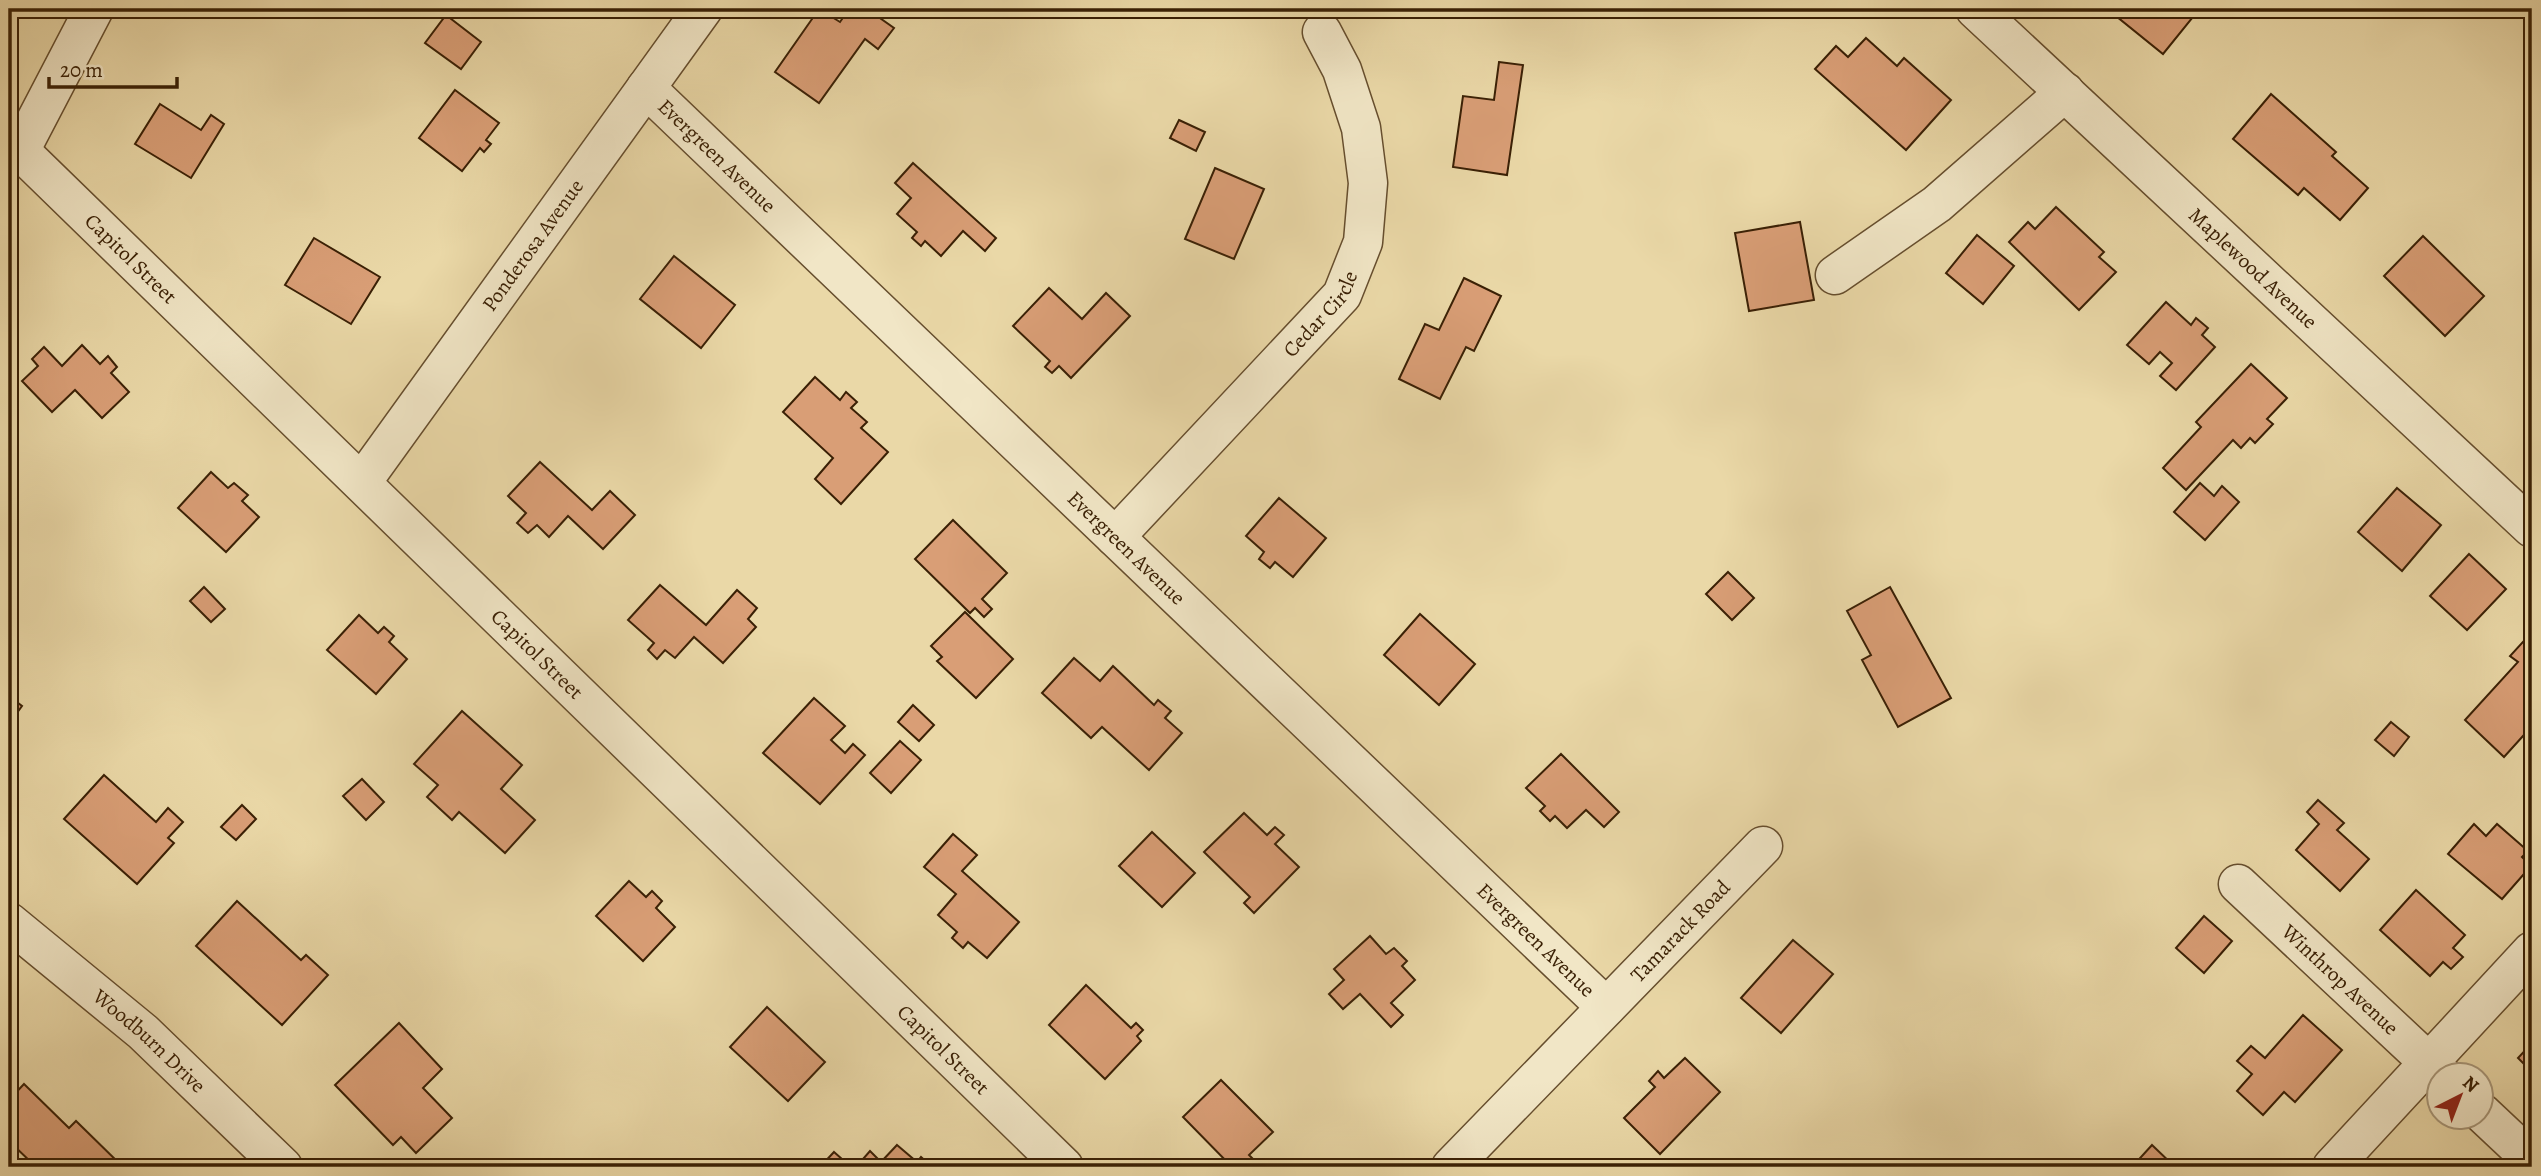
<svg xmlns="http://www.w3.org/2000/svg" width="2541" height="1176" font-family="Alegreya,serif">
<style>
.building{fill:#d99e76;stroke:#3a2005;stroke-width:2}
.lines{fill:none;stroke-linecap:round;stroke-linejoin:round}
.minor-casing{stroke:#664e2e;stroke-width:41}
.minor{stroke:#f1e6c6;stroke-width:38}
.labels{text-anchor:middle;stroke-width:7;stroke-linejoin:round;paint-order:stroke}
.street-label{font-size:21px;fill:#3a2005;stroke:#f1e6c6}
</style>
<rect width="100%" height="100%" fill="#ead8a7"/>
<filter id="stains"><feTurbulence type="fractalNoise" baseFrequency=".00286" numOctaves="4"/><feColorMatrix values="0 0 0 0 .2 0 0 0 0 .09 0 0 0 0 .02 0 0 0 .5 -.17"/></filter>
<radialGradient id="worn" r=".72"><stop offset=".6" stop-color="#630" stop-opacity="0"/><stop offset="1" stop-color="#630" stop-opacity=".3"/></radialGradient>
<g class="building">
<path d="M819,9l21,13 9,-13h18l27,19 -16,21 -13,-10 -46,64 -44,-31z"/>
<path d="M2122,9h61l10,8 -30,37 -47,-38z"/>
<path d="M446,15l35,27 -20,27 -36,-26z"/>
<path d="M1866,38l31,28 7,-8 47,42 -45,50 -91,-81 21,-23 12,11z"/>
<path d="M1499,62l24,3 -16,110 -54,-8 10,-71 31,4z"/>
<path d="M455,90l44,33 -13,17 5,4 -7,8 -4,-4 -18,23 -43,-33z"/>
<path d="M2271,94l65,58 -4,4 36,32 -28,32 -36,-32 -6,7 -65,-56z"/>
<path d="M160,104l41,26 10,-15 13,9 -33,54 -56,-34z"/>
<path d="M1179,120l26,12 -9,19 -26,-13z"/>
<path d="M913,163l83,75 -11,13 -22,-20 -22,25 -16,-15 -4,5 -9,-8 5,-6 -20,-18 14,-16 -16,-15z"/>
<path d="M1215,168l49,21 -30,70 -49,-20z"/>
<path d="M2056,207l48,45 -5,5 17,15 -37,38 -70,-68 19,-20 7,7z"/>
<path d="M1800,222l14,78 -65,11 -14,-78z"/>
<path d="M1977,235l37,31 -31,38 -37,-31z"/>
<path d="M2423,236l61,60 -39,40 -61,-60z"/>
<path d="M314,238l66,39 -29,47 -66,-39z"/>
<path d="M674,256l61,49 -34,43 -61,-49z"/>
<path d="M1464,278l37,18 -27,55 -8,-4 -26,52 -41,-20 26,-55 14,6z"/>
<path d="M1049,288l33,31 24,-26 24,23 -59,62 -12,-12 -7,7 -7,-6 5,-6 -37,-35z"/>
<path d="M2166,302l25,23 5,-7 12,10 -6,7 13,12 -39,43 -16,-14 12,-13 -12,-11 -11,12 -22,-19z"/>
<path d="M82,345l18,19 8,-8 9,11 -6,6 18,19 -27,26 -27,-28 -23,22 -30,-31 16,-15 -6,-7 12,-12 18,19z"/>
<path d="M2251,364l36,34 -20,21 6,5 -18,19 -5,-5 -9,10 -8,-8 -47,50 -23,-22 38,-41 -5,-5z"/>
<path d="M815,377l25,23 6,-8 11,10 -6,6 16,14 -6,6 27,24 -47,52 -26,-25 18,-21 -50,-46z"/>
<path d="M540,462l52,48 18,-19 25,24 -32,34 -35,-33 -19,21 -12,-12 -9,8 -11,-10 9,-10 -18,-17z"/>
<path d="M211,472l17,16 6,-5 14,12 -6,6 17,16 -33,35 -48,-44z"/>
<path d="M2200,483l14,13 8,-10 17,16 -34,38 -31,-28z"/>
<path d="M2397,488l44,37 -39,46 -44,-39z"/>
<path d="M1279,498l47,40 -33,39 -18,-15 -5,6 -11,-9 5,-7 -18,-16z"/>
<path d="M953,520l54,53 -25,26 10,10 -8,8 -9,-9 -5,5 -55,-54z"/>
<path d="M2469,554l37,35 -39,41 -37,-34z"/>
<path d="M1728,572l26,26 -22,22 -26,-26z"/>
<path d="M660,585l46,40 31,-35 20,18 -9,11 8,8 -33,36 -29,-26 -19,21 -10,-8 -8,9 -9,-9 6,-7 -26,-23z"/>
<path d="M204,587l21,22 -14,13 -21,-21z"/>
<path d="M1890,587l61,111 -53,29 -36,-67 9,-5 -24,-44z"/>
<path d="M965,612l48,47 -37,39 -39,-37 5,-4 -11,-11z"/>
<path d="M1420,614l55,50 -36,41 -55,-50z"/>
<path d="M359,615l19,18 6,-6 10,9 -5,6 18,17 -31,35 -49,-44z"/>
<path d="M2532,632v44l-2,2 2,2v46l-28,31 -39,-37 53,-58 -8,-6z"/>
<path d="M1074,658l26,23 13,-15 41,39 4,-5 13,11 -6,7 17,15 -33,37 -47,-43 -11,11 -49,-45z"/>
<path d="M9,696l13,10 -13,18z"/>
<path d="M814,698l31,28 -14,14 14,13 8,-9 12,11 -45,49 -57,-51z"/>
<path d="M913,705l21,20 -15,16 -21,-19z"/>
<path d="M462,711l60,54 -21,24 34,31 -30,33 -46,-41 -7,8 -25,-23 11,-12 -24,-21z"/>
<path d="M2391,722l18,15 -15,19 -19,-16z"/>
<path d="M900,741l21,19 -30,33 -21,-20z"/>
<path d="M1561,754l58,58 -15,15 -18,-17 -19,18 -12,-12 -5,5 -10,-10 5,-5 -19,-18z"/>
<path d="M104,775l52,47 12,-14 15,14 -15,16 6,5 -37,41 -73,-65z"/>
<path d="M362,779l22,23 -18,18 -23,-24z"/>
<path d="M2318,800l26,23 -7,7 32,29 -29,32 -44,-41 23,-26 -12,-12z"/>
<path d="M242,805l14,14 -20,21 -15,-13z"/>
<path d="M1244,813l23,22 8,-8 9,8 -9,9 24,23 -45,46 -10,-10 6,-6 -46,-45z"/>
<path d="M2474,824l12,12 11,-12 31,27 -6,6 9,9 -29,33 -54,-45z"/>
<path d="M1152,832l43,41 -33,34 -43,-41z"/>
<path d="M953,834l24,21 -15,16 57,51 -32,36 -19,-16 -5,6 -11,-10 5,-6 -19,-17 18,-21 -32,-27z"/>
<path d="M629,881l17,16 6,-6 10,10 -6,7 19,19 -32,34 -47,-45z"/>
<path d="M2416,890l49,45 -12,13 10,9 -12,12 -8,-7 -13,14 -50,-46z"/>
<path d="M237,901l64,59 5,-5 22,20 -46,50 -86,-79z"/>
<path d="M2204,916l28,25 -28,32 -28,-25z"/>
<path d="M1370,936l16,18 8,-6 13,13 -5,5 13,14 -24,23 12,12 -12,12 -31,-33 -17,15 -14,-15 15,-14 -10,-11z"/>
<path d="M1793,940l40,34 -52,59 -40,-35z"/>
<path d="M1086,985l45,43 5,-5 7,7 -6,6 4,5 -36,38 -56,-54z"/>
<path d="M767,1007l58,55 -37,39 -58,-54z"/>
<path d="M2303,1015l39,35 -47,52 -11,-10 -21,23 -26,-24 15,-17 -15,-13 14,-15 14,12z"/>
<path d="M399,1023l43,46 -19,19 29,30 -36,35 -15,-16 -8,8 -58,-60z"/>
<path d="M2532,1043v29l-14,-14z"/>
<path d="M1685,1058l35,34 -60,62 -36,-36 31,-31 -6,-6 9,-10 6,7z"/>
<path d="M1221,1080l52,52 -24,23 12,12h-29l-49,-50z"/>
<path d="M24,1084l45,44 7,-7 47,46h-87l-27,-26v-41z"/>
<path d="M897,1145l20,17 4,-5 10,9 -75,1 14,-16 11,11z"/>
<path d="M2152,1145l23,22h-54l6,-6 5,6z"/>
<path d="M834,1152l17,15h-31z"/>
</g>
<g class="lines">
<defs>
<g id="minor">
<path id="s1" d="M1975,9l557,519"/>
<path id="s2" d="M646,88l960,919"/>
<path id="s3" d="M9,140l1055,1027"/>
<path d="M20,151l74,-142"/>
<path d="M1835,275l102,-71 128,-112"/>
<path id="s4" d="M362,482l341,-473"/>
<path id="s5" d="M1115,537l227,-242 21,-53 5,-59 -7,-55 -19,-58 -20,-38"/>
<path id="s6" d="M2238,884l203,190"/>
<path id="s7" d="M9,922l134,110 140,135"/>
<path d="M2482,1113l50,47"/>
<path id="s8" d="M1451,1167l312,-321"/>
<path d="M2332,1167l200,-216"/>
</g>
</defs>
<use href="#minor" class="minor-casing"/>
<use href="#minor" class="minor"/>
</g>
<g class="labels">
<g class="street-label">
<text dy="7" stroke="none"><textPath href="#s2" startOffset="98">Evergreen Avenue</textPath></text>
<text dy="7" stroke="none"><textPath href="#s4" startOffset="292">Ponderosa Avenue</textPath></text>
<text dy="7" stroke="none"><textPath href="#s3" startOffset="170">Capitol Street</textPath></text>
<text dy="7" stroke="none"><textPath href="#s1" startOffset="380">Maplewood Avenue</textPath></text>
<text dy="7" stroke="none"><textPath href="#s5" startOffset="304">Cedar Circle</textPath></text>
<text dy="7" stroke="none"><textPath href="#s2" startOffset="665">Evergreen Avenue</textPath></text>
<text dy="7" stroke="none"><textPath href="#s3" startOffset="737">Capitol Street</textPath></text>
<text dy="7" stroke="none"><textPath href="#s8" startOffset="329">Tamarack Road</textPath></text>
<text dy="7" stroke="none"><textPath href="#s2" startOffset="1232">Evergreen Avenue</textPath></text>
<text dy="7" stroke="none"><textPath href="#s6" startOffset="140">Winthrop Avenue</textPath></text>
<text dy="7" stroke="none"><textPath href="#s7" startOffset="184">Woodburn Drive</textPath></text>
<text dy="7" stroke="none"><textPath href="#s3" startOffset="1304">Capitol Street</textPath></text>
</g>
</g>
<rect width="2541" height="1176" fill="none" stroke="#ead8a7" stroke-width="35"/>
<rect x="10" y="10" width="2520" height="1155" fill="none" stroke="#3a2005" stroke-width="3.5"/>
<rect x="18" y="18" width="2506" height="1141" fill="none" stroke="#3a2005" stroke-width="2"/>
<g transform="translate(2460 1096) rotate(42)"><circle r="33" fill="#f1e6c6" stroke="#a89779" stroke-width="2"/>
<path d="M0-5L12 26L0 18L-12 26Z" fill="#8f2418"/>
<text y="-10" font-size="19" font-weight="bold" text-anchor="middle" fill="#3a2005">N</text>
</g>
<path d="M49 77v10h128v-10" fill="none" stroke="#3a2005" stroke-width="3.5"/>
<text x="60" y="77" font-size="21" fill="#3a2005" stroke="#f1e6c6" stroke-width="5" paint-order="stroke">20 m</text>
<rect width="100%" height="100%" filter="url(#stains)"/>
<rect width="100%" height="100%" fill="url(#worn)"/>
</svg>
